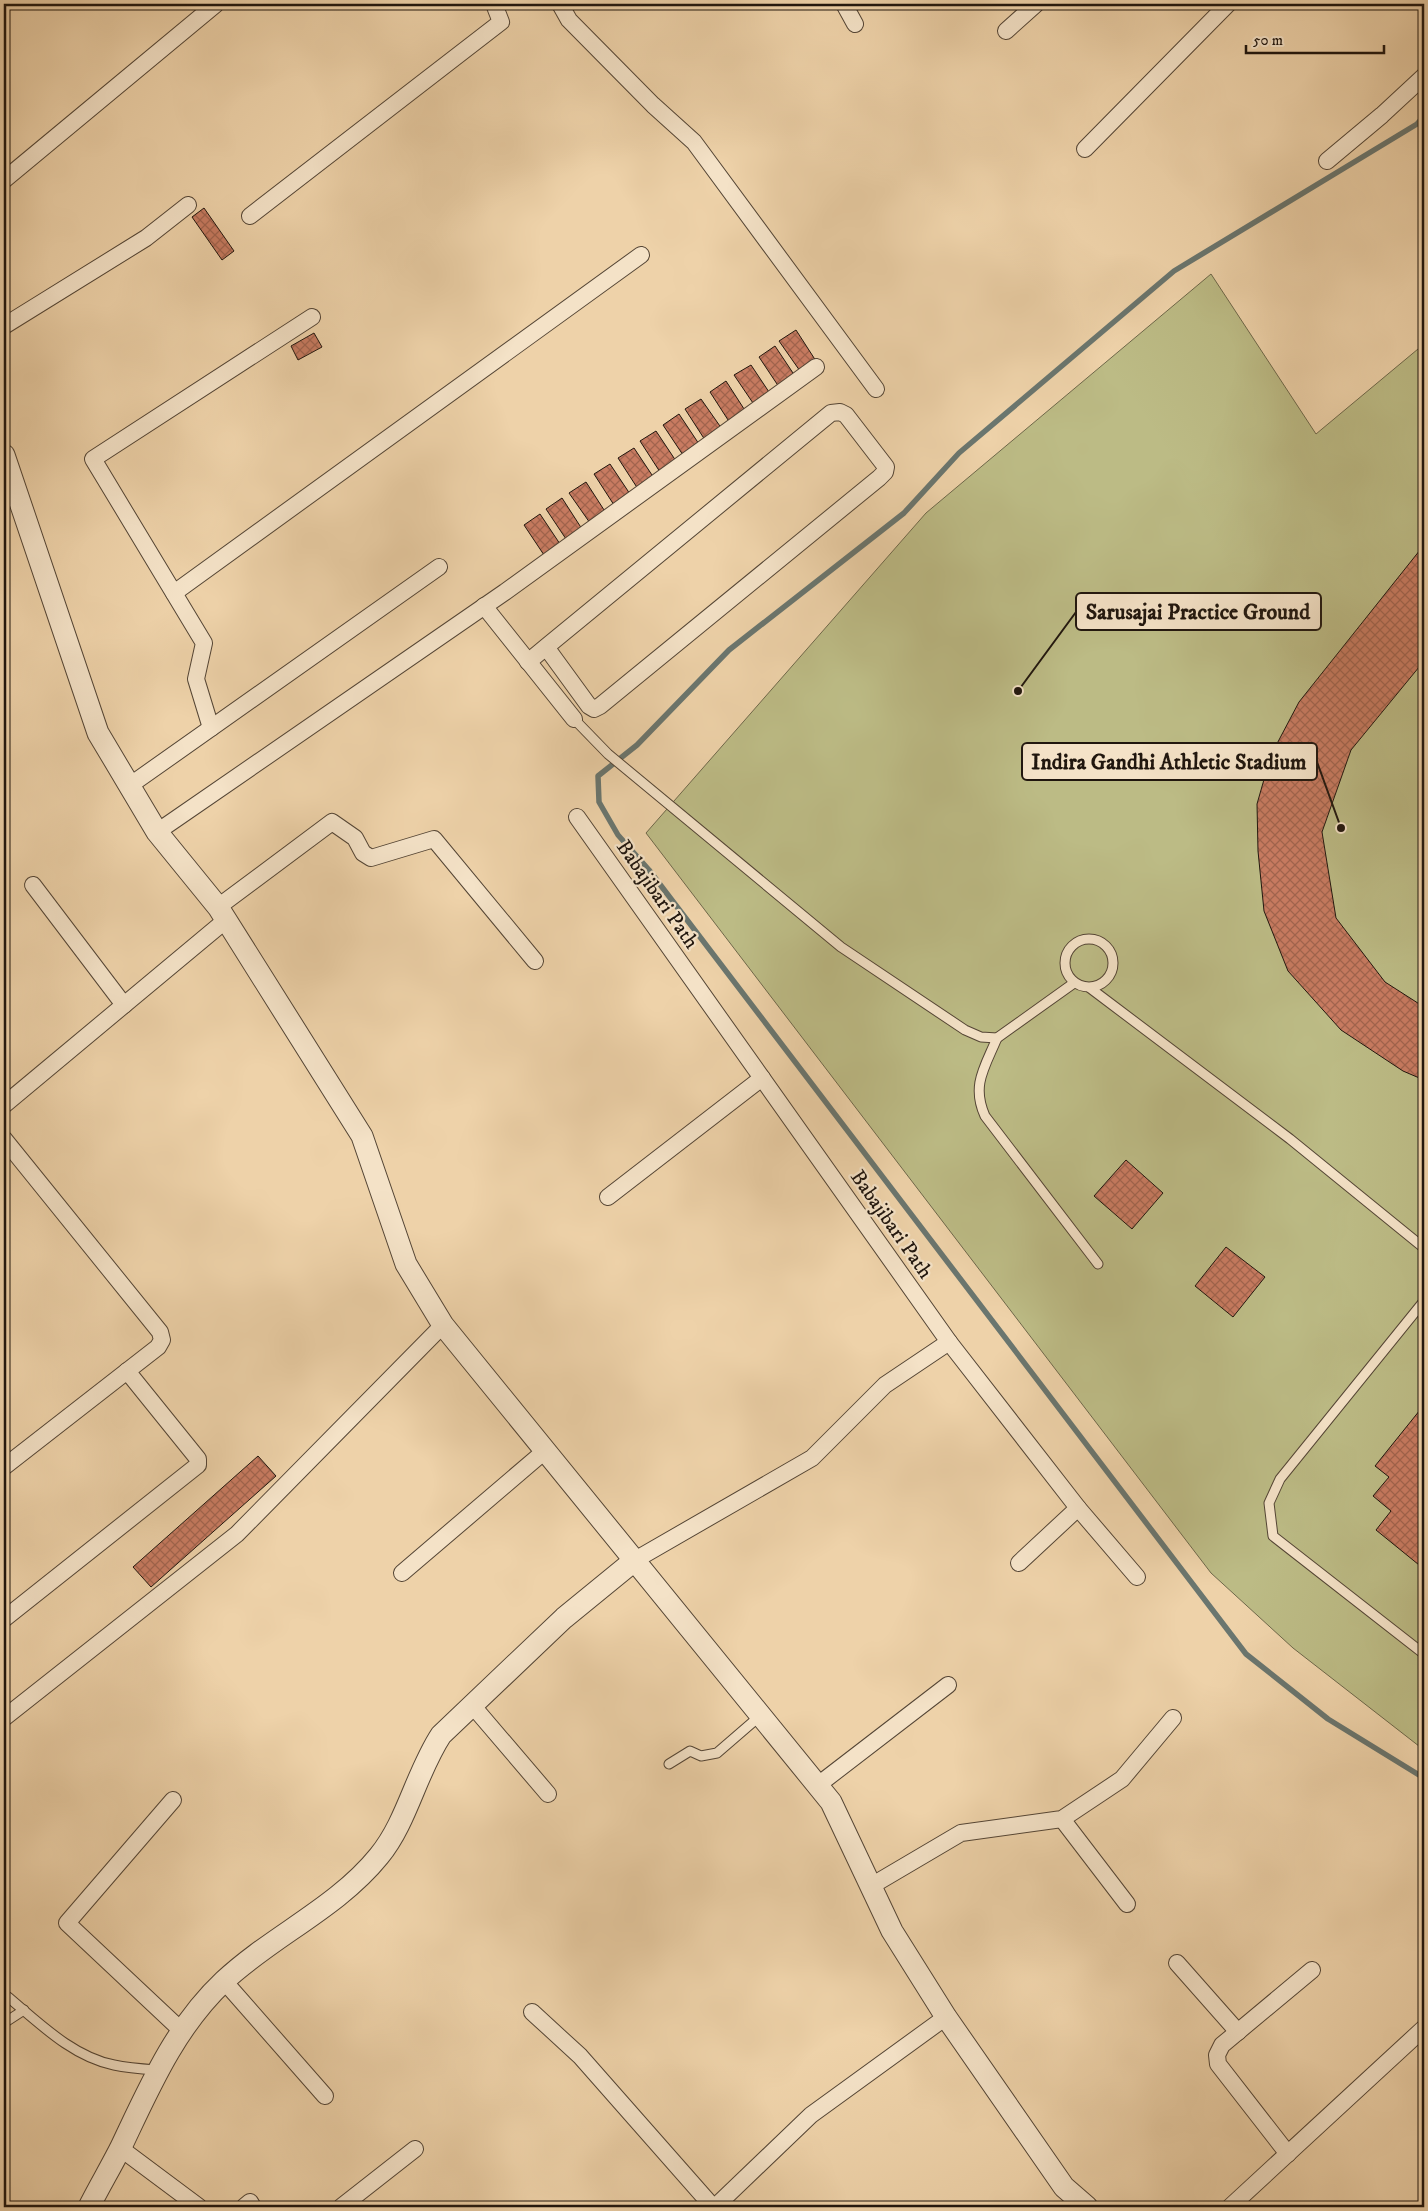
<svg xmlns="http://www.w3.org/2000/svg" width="1428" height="2211" font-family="'IM FELL DW Pica',serif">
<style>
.grass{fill:#bcbb85;stroke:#6e684a}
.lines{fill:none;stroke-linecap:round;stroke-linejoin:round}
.stream{stroke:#6a766f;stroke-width:5.5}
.building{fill:url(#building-cross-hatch);stroke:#20160e}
.service-casing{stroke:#544535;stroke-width:11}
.minor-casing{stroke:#544535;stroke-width:18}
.tertiary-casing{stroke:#544535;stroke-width:23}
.service{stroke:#f4e2c7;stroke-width:9}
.minor{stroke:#f4e2c7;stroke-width:16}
.tertiary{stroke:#f4e2c7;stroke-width:21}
.labels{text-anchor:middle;stroke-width:4.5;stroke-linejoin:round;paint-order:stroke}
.street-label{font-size:21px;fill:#20160e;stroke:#f4e2c7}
.leader{fill:none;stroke:#20160e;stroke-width:2}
.callout-dot{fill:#20160e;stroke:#f4e2c7;stroke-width:2}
.callout{fill:#f4e2c7;stroke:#20160e;stroke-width:2}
.callout-label{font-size:22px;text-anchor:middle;font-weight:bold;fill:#20160e}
</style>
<defs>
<pattern id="building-cross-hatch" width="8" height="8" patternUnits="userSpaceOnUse" patternTransform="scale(1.25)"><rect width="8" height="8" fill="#c87b61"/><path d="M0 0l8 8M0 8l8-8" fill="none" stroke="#a2644e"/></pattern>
</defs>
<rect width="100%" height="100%" fill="#eed2a9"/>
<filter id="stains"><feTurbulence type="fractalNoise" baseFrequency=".004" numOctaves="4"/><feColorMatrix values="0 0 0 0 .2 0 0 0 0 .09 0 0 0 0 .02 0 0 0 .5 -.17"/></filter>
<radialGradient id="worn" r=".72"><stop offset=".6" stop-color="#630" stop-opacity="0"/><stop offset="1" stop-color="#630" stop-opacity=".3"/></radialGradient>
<path class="grass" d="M1211,274l105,160 108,-90v1406l-131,-102 -82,-75 -565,-740 280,-320z"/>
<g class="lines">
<path class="stream" d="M1424,116l-7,8 -243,147 -215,182 -55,60 -175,137 -92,95 -39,31 1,26 19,33 31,35 597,784 82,65 96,59"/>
</g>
<g class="building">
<path d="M204,208l30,43 -12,9 -30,-43z"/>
<path d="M796,330l20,31 -16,10 -21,-30z"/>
<path d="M314,333l8,14 -24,13 -7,-14z"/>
<path d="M775,346l20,30 -16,11 -20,-30z"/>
<path d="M751,365l20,30 -16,11 -21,-31z"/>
<path d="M726,381l20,31 -16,11 -20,-31z"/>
<path d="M701,399l21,30 -17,11 -20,-31z"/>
<path d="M679,414l20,30 -16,11 -20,-30z"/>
<path d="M656,431l20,30 -16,11 -20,-31z"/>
<path d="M634,448l20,30 -16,11 -20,-31z"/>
<path d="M610,464l20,30 -16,11 -20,-31z"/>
<path d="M586,482l20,31 -16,10 -21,-30z"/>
<path d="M562,498l20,31 -16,10 -20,-30z"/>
<path d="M540,514l20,30 -16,11 -20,-30z"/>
<path d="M1424,545v116l-73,89 -29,82 14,86 49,64 39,25v73l-21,-9 -62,-41 -53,-59 -24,-60 -6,-60 -1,-47 14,-49 28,-53z"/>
<path d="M1126,1160l37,33 -31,36 -38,-33z"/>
<path d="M1226,1247l39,30 -32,40 -38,-31z"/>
<path d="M1424,1405v164l-48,-39 15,-19 -18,-15 16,-19 -14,-11z"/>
<path d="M258,1456l18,20 -125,111 -18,-20z"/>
</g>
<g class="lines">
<defs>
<g id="service">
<path d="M574,719l34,35 233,193 124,83 16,7 16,1 77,-55"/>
<circle cx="1089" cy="963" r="24"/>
<path d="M1090,988l200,151 134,109"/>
<path d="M997,1038c-12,29 -26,47 -12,78l113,148"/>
<path d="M1424,1301l-144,178 -11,24 4,33 151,118"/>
<path d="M669,1764l21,-13 11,5 16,-3 44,-38"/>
<path d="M8,1997c31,26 65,60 106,68 14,3 28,4 42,5"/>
<path d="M4,2023l20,-13"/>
</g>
<g id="minor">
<path d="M560,4l9,16 84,85 41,37 182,247"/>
<path d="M844,4l11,20"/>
<path d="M1006,31l30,-27"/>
<path d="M1085,149l143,-145"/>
<path d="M1327,161l55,-46 42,-39"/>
<path d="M4,180l212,-176"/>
<path d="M250,216l251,-194 -7,-18"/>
<path d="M4,326l142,-88 42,-33"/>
<path d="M174,593l467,-338"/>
<path d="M484,606l90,113"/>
<path d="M528,662l18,-15 285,-234 9,-1 6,3 40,52 -1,5 -6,6 -279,228 -6,3 -5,-3 -43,-59"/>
<path d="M211,728l-15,-49 8,-36 -111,-184 219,-142"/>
<path d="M129,786l310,-219"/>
<path d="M577,817l372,525 -64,43 -73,73 -177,102"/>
<path d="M157,832l348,-240 311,-225"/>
<path d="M33,885l91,120"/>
<path d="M218,907l114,-85 23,16 8,15 8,5 63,-19 101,122"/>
<path d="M4,1105l222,-185"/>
<path d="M4,1139l156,193 2,8 -4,7 -154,120"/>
<path d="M608,1197l154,-119"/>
<path d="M949,1342l129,166 -59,55"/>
<path d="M1078,1508l59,69"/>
<path d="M402,1573l144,-123"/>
<path d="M4,1619l194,-154v-6l-71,-88"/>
<path d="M472,1705l76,89"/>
<path d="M4,1718l233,-184 206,-209"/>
<path d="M818,1785l130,-100"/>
<path d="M173,1800l-106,123 115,108"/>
<path d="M1062,1819l65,85"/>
<path d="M871,1886l90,-53 101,-14 60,-40 51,-61"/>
<path d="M1177,1963l61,69"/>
<path d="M224,1981l101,115"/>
<path d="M532,2012l48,44 133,151"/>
<path d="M120,2148l79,59"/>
<path d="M1288,2154l-70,-90 -1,-9 5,-10 90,-75"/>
<path d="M244,2207l6,-5 3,5"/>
<path d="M341,2207l74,-58"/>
<path d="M715,2207l96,-92 135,-98"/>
<path d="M1230,2207l194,-179"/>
</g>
<g id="tertiary">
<path d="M4,455l94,278 59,99 61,75 144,229 44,128 37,61 388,477 61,129 54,86 118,170 23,20"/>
<path d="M89,2207c10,-20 22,-40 32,-60 28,-59 54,-120 103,-166 48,-45 113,-73 155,-125 28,-34 37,-83 62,-121l123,-117 71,-58"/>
</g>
</defs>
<use href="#service" class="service-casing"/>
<use href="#minor" class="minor-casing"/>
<use href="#tertiary" class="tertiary-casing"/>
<use href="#service" class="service"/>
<use href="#minor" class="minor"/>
<use href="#tertiary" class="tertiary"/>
</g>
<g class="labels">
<g class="street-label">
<text transform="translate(658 894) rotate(55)" y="7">Babajibari Path</text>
<text transform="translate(892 1224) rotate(55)" y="7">Babajibari Path</text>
</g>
</g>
<path class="leader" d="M1018 691L1076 612M1341 828L1317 762"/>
<g class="callout-dot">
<circle cx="1018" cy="691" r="5"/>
<circle cx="1341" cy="828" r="5"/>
</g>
<g class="callout">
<rect x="1076" y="593" width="245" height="37" rx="5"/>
<rect x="1022" y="743" width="295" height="37" rx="5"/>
</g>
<g class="callout-label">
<text x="1198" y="619">Sarusajai Practice Ground</text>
<text x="1169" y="769">Indira Gandhi Athletic Stadium</text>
</g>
<rect width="1428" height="2211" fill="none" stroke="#eed2a9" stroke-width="20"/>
<rect x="5" y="5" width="1418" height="2201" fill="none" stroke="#20160e" stroke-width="2.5"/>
<rect x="10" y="10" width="1408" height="2191" fill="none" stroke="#20160e"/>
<path d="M1246 45v8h138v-8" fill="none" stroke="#20160e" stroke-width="2.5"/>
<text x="1253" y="45" font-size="15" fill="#20160e" stroke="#f4e2c7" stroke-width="4" paint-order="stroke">50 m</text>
<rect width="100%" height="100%" filter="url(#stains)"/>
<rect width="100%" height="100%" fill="url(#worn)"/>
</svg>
